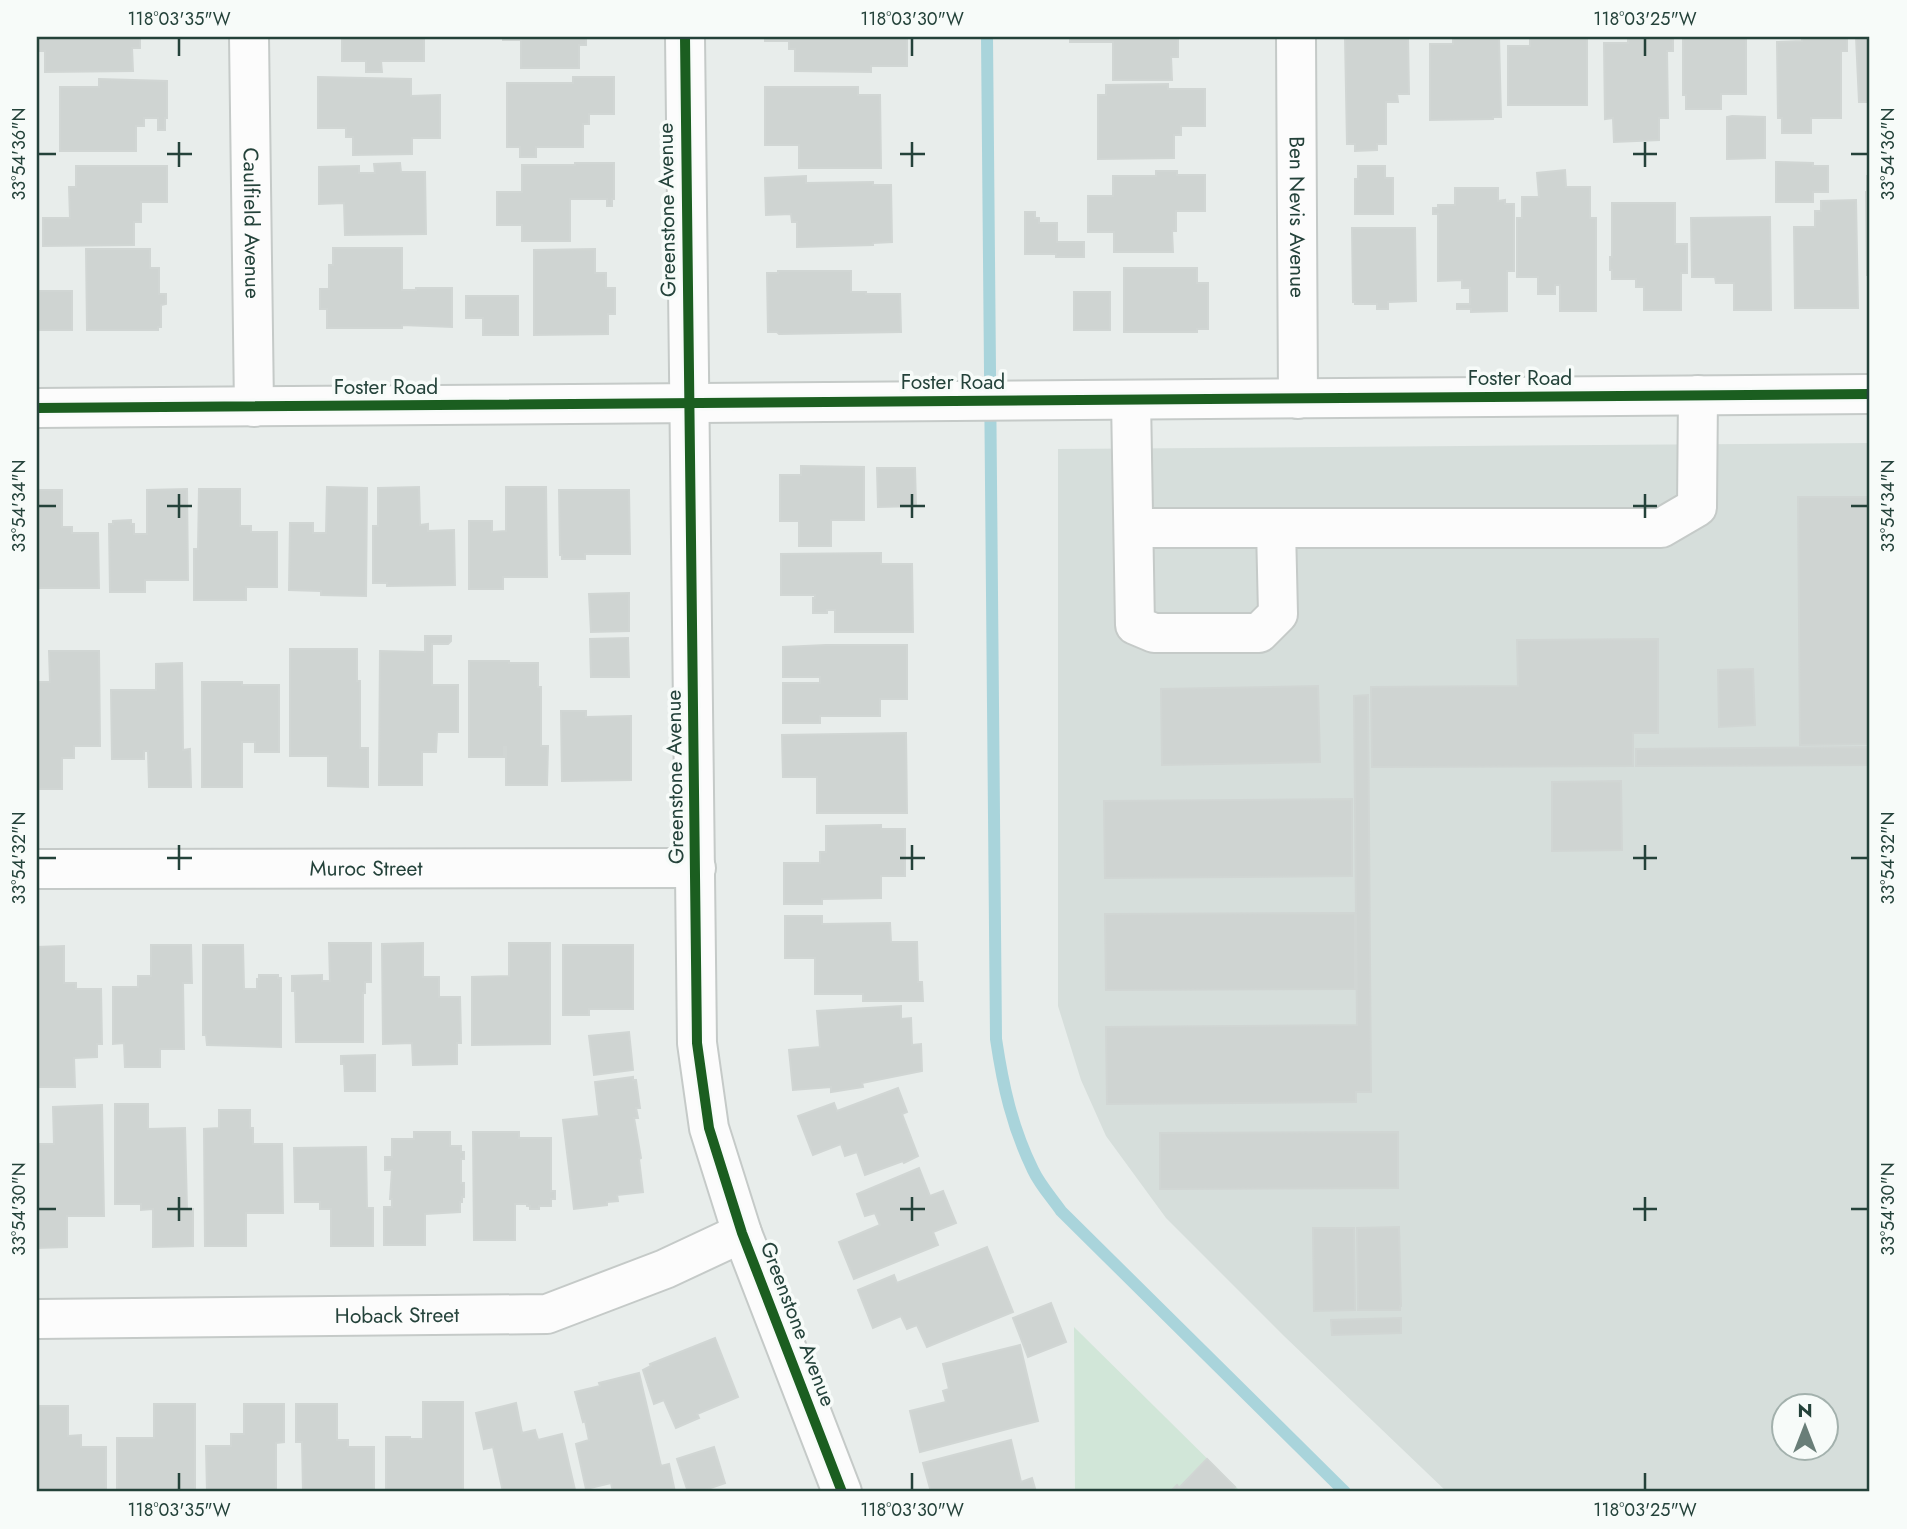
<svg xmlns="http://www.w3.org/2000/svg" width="1907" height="1529" font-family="Jost,sans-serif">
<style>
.built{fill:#d6dedb;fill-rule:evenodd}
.green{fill:#d1e6d8}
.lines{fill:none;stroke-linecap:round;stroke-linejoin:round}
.stream{stroke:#a9d4db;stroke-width:12}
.building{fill:#cfd4d2;stroke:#d1d6d4;stroke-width:2}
.minor-casing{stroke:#c5cac8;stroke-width:42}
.minor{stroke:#fcfcfc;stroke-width:38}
.cycleway-casing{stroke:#f7fbf9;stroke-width:15}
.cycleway{stroke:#1b5e20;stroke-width:10}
.ticks{fill:none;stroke:#24423a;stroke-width:2.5}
.labels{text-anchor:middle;stroke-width:7;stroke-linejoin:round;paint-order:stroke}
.street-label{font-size:21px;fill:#24423a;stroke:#f7fbf9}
.neatline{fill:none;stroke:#24423a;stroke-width:2.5}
.ticks-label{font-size:18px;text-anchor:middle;fill:#24423a}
</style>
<rect width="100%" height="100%" fill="#e8edeb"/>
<path class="built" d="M1870,443v1049h-423l-163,-156 -118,-118 -60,-82 -25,-56 -23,-74v-557zM1784,1406h42v42h-42z"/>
<path class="green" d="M1074,1327l167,165h-166z"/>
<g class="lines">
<path class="stream" d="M987,37l9,1002c7,47 16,88 37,131 7,15 19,28 28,41l284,281"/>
</g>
<g class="building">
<path d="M37,37h103v11h-8l1,23 -88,1v-21h-8z"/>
<path d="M342,37h82v24h-43l1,11h-16v-11h-24z"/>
<path d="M503,37h83v8h-7v23h-58v-28h-18z"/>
<path d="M765,37h142v29h-36v6l-76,-1v-22h-6v-8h-24z"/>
<path d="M1070,37h108v20h-7l1,23h-59v-38h-43z"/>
<path d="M1345,37h63l1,57h-12l1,8h-12v42h-9v6l-22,1v-7h-8z"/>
<path d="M1453,37h46l2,80h-8v2l-63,1v-76h23z"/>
<path d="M1550,37h37v68h-79v-59h22v-7h20z"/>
<path d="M1628,37h45v14h-6l1,67h-9v22l-45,2 -1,-24 -8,1 -1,-76h24z"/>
<path d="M1683,37h63v57h-25v15h-35v-14h-3z"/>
<path d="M1802,37h45v14h-6v67h-30v15h-29v-15h-4l-1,-76 25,-1z"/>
<path d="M1856,37h14v65h-11z"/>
<path d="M318,77l93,2v17l29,-1v43h-28v16l-59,1v-18h-7v-9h-28z"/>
<path d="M573,77h41v37h-25v10h-6v23h-47v10h-16v-10h-13v-64h66z"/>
<path d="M99,79l68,2v37h-2v12h-7v-12h-14v8h-8v25h-76v-64h39z"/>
<path d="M1168,84v5h37v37h-24v9h-7v23l-76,1v-64h8v-10z"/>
<path d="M765,87h93v8h22l1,73h-82v-23h-34z"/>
<path d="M1732,116l33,1v41l-38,1v-42z"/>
<path d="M1776,162l37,1v3h15v26h-15v10h-37z"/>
<path d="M400,163l1,9h24l1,62 -81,1 -1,-32 -25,1v-37l40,-1v7h16l-1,-9z"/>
<path d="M575,163h39v36h-2v7h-5v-7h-37v42h-48v-16h-25v-33h25v-27h53z"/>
<path d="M76,166h91v36h-26v20h-7v23l-91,1v-28h27l-1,-31h7z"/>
<path d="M1358,166h27v12h8v36h-38v-35h3z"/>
<path d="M1565,170l1,17h24v31h6v93h-36v-26h-5v9h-17v-17h-21v-59h5v-21h17l-2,-24z"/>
<path d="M1156,171h21v4h28v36h-29v20h-4l1,21h-59v-20h-26v-36h25v-20h43z"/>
<path d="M806,176v7l67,-1v3h18l1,57 -19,1v2l-76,2v-25h-5l-1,-8 -25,1 -1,-37z"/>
<path d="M1867,176h3v99h-3l-1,-83h1z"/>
<path d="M1455,188h43v13l7,-1v4h9v67h-7v40l-36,1v-3h-14v-5h13v-16h-8v-8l-24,1v-67h-5v-6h5v-3h17z"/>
<path d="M1856,200l2,108h-63l-1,-81h21v-16h6v-10z"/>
<path d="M1612,203h63v41h12v29h-6v37h-37v-23h-8v-8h-24v-9h-2v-13h2z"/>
<path d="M1025,212h10v6h4v5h18v19h27v15h-28v-3h-31z"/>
<path d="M1770,217l1,93h-37v-27h-18l-1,-6h-23l-1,-59z"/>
<path d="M1352,228h63l1,73 -28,1v7h-11v-5h-22v-2h-2z"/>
<path d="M333,248h69v42h14v-2h36v39l-50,-2v3h-75v-19h-7v-20h9v-24h4z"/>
<path d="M86,249h64v19h9v26h7v10l-5,1v22h-3v3h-71z"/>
<path d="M595,249v24h11v15h9v26h-7v20l-74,1v-85z"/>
<path d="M1124,268h73v15h11v46h-11v3h-73z"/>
<path d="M778,271h73v21h15v2h34l1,38 -122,2 -2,-2h-9l-1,-59h11z"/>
<path d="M38,291h34v39h-35z"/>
<rect x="1074" y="292" width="36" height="38"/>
<path d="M466,296h52v39h-35v-17h-17z"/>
<path d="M801,466l63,1v53h-33v26h-32v-25h-19v-46h21z"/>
<path d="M877,468h38l1,38 -38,1z"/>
<path d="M327,487l40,1 -1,108 -45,-1v-4l-32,-1 1,-67h23v10h13z"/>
<path d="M419,487l1,38 8,-1v7l26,-1 1,55 -68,1v-3h-14v-57h5v-38z"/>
<path d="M506,487h40l1,90h-44v12h-34v-68h23v11l14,-1z"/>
<path d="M187,489l1,91h-43v12h-35l-1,-68h4v-3l18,-1v4h3v10h13v-44z"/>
<path d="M199,489h41v37h11v6h26v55h-31v13h-52v-51h4z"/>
<path d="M37,490h25v37h10v6h26l1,55h-62z"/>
<path d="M559,490h70l1,64h-45v5h-23v-4h-2z"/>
<path d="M1798,497h72v247l-70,1z"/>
<path d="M881,553v11h31l1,68h-78v-22h-8v3h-14v-15h2v-3h-34v-41z"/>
<path d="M629,593v38l-38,1 -2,-38z"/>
<path d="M425,636h26v5l-3,3h-16v41h26v47h-21l-1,20h-14v33h-43l1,-134 45,1z"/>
<path d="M628,638l1,39h-38l-1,-38z"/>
<path d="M1658,639v94h-25v33l-261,1 -1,-80 147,-1 -1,-46z"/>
<path d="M826,645h81v54h-27v17h-60v7h-37v-40h37v-6h-37v-30z"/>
<path d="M290,649h67v32h3v67h8v39l-40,-1v-30h-38z"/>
<path d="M49,651h50l1,95h-26v12h-12v31h-25v-107h13z"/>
<path d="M469,661h40v2h29v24h3v59h7l-1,39h-41v-38h-2v10h-35z"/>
<path d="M182,663l1,87 7,-1 1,38h-42l-1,-36h-4v8h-32l-1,-69h45v-26z"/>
<path d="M1753,669l2,56 -36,2 -1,-57z"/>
<path d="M202,682h40v3h37v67h-24v-10h-13v45h-40z"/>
<path d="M1318,686l2,76 -158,3 -1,-76z"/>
<path d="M1368,695l3,397h-15v10l-249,2 -1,-77 251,-2 -3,-329z"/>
<path d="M561,711h25v6l45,-1v64l-69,1z"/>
<path d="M906,733l1,80h-90v-36h-34l-1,-42z"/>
<path d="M1870,747v18l-234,1v-17z"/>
<path d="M1621,781l1,69 -70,1v-69z"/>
<path d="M1352,799v77l-247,2 -1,-77z"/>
<path d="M881,825v4h24v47h-24v22l-59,1v5h-38v-41h36v-11h6v-26z"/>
<path d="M1355,913v76l-249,1 -1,-76z"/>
<path d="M785,916h37v8l68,-1 1,19h26l1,40h4l1,19h-60v-7h-48v-36h-30z"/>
<path d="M329,943h42v39h-6v11h-2v49h-67l-1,-51h-3v-15l30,-1v6h8z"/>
<path d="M423,943v34h16v20h21l1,46h-4v21l-44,1 -1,-22 -29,1 -1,-100z"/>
<path d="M509,943h41v101l-78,1v-68l37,-1z"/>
<path d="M151,945h40l1,38h-9l1,66h-24v18h-35l-1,-24 -11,1v-57h25v-11h13z"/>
<path d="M203,945h40l1,44h13v-10h2v-4h19v3h3v69l-74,-2 -1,-10h-3z"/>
<path d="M563,945h70v64h-44v6h-26z"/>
<path d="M64,946v37h12v6h25l1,55h-5v13l-23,1 1,29h-38v-140z"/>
<path d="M901,1006v13l10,-1 1,27 9,-1 1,27 -60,12 1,4 -32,5v-5l-38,3 -4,-40 31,-3 -3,-36z"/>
<path d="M629,1032l4,38 -39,5 -5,-39z"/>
<path d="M375,1055v36h-30l-1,-27h-3v-8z"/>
<path d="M633,1077v3h3l4,28h-4l2,10h-4l7,40 -2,1 4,33 -26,3 1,6 -11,1v3l-33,4 -11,-89 36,-4 -4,-34z"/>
<path d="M898,1088l9,24 -5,2 16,42 -14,7 -1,-2 -38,14 -8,-23 -12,4 -4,-12 -28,11 -15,-39 36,-13 3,8z"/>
<path d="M115,1104h33v25l37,-1 2,81h6v37l-40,1v-38l-12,1v-6h-26z"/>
<path d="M102,1105l2,111h-37v31l-30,1v-104h17l-1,-37z"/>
<path d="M219,1110h31v18h3v16h29l1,69h-37v33h-41l-1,-117 15,-1z"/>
<path d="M414,1132h36v14h11v6h3v7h-3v24h3v14h-2v5h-2v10l-35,2v31h-41v-38h8v-8h-2l2,-29h-7v-13h7v-18h22z"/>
<path d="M473,1132h46v6h32v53h4v8h-4v7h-12v3h-9v-3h-3v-2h-12v36h-41z"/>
<path d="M1398,1132v56l-238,1v-56z"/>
<path d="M366,1147l1,61h6v38h-42v-37h-11v-7h-25l-1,-54z"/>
<path d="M919,1168l11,28 13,-5 13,32 -23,9 5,13 -84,34 -15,-37 41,-17 -5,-12 -10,3 -8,-22z"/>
<path d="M1399,1227l2,79h-1v4h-42l-1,-82z"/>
<path d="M1313,1228h41l1,82 -41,1z"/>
<path d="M987,1247l26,65 -86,35 -10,-22 -10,4 -6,-13 -28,12 -15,-38 36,-15 3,8z"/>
<path d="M1051,1303l15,39 -38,15 -15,-39z"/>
<path d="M1401,1318v15l-69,2 -1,-15z"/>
<path d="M715,1338l23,59 -41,17 2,4 -23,10 -12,-28 -10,4 -11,-34 8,-4 -1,-2z"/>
<path d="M1020,1345l18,76 -118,31 -10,-41 36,-9 -3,-11 6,-2 -6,-25z"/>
<path d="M639,1373l22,93 8,-2 6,28h-62l-2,-9 -25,6 -10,-45 13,-4 -4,-19 -2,1 -8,-30 25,-6 -1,-3z"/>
<path d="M423,1402h40v90h-77v-55h24v2h13z"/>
<path d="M516,1403l6,30 13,-3 3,10 24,-6 13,56 -11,2h-61l-10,-45 -9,2 -8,-36z"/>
<path d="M154,1404h41v88h-78v-54h37z"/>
<path d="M244,1404h40v38l-8,1v49h-69l-1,-46h25v-12h13z"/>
<path d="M296,1404h41v36h11v7h26v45h-71l-1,-50h-6z"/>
<path d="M37,1406h31v30l13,-1v12h25v45h-69z"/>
<path d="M1011,1440l10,42 11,-4 4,14h-59l-1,-2 -7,2h-38l-8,-29z"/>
<path d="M714,1447l11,36 -26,9h-11l-11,-33z"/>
<path d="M1207,1459l28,28 -5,5h-60l7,-7 2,3z"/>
</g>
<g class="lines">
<defs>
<g id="minor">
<path id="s1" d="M249,37l5,370"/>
<path d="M685,37l12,1006 12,85 33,105 100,259"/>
<path id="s2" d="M1296,37l2,362"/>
<path d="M1131,400l4,225 19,8h105l19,-19 -2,-86h385l36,-21 1,-112"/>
<path d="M37,408l1833,-14"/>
<path d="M1134,528h142"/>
<path id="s3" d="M37,869l659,-1"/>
<path id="s4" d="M37,1319l510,-5 118,-45 77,-36"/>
</g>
</defs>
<use href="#minor" class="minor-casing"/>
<use href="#minor" class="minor"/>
<defs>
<g id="cycleway">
<path d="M685,37l12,1006 12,85 33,105 100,259"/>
<path d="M37,408l1833,-14"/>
</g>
</defs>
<use href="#cycleway" class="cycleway-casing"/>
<use href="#cycleway" class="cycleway"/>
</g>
<path class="ticks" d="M179,38v18M912,38v18M1645,38v18M179,142v25M912,142v25M1645,142v25M38,154h18M167,154h25M900,154h25M1633,154h24M1851,154h17M179,494v24M912,494v24M1645,494v24M38,506h18M167,506h25M900,506h25M1633,506h24M1851,506h17M179,845v25M912,845v25M1645,845v25M38,858h18M167,858h25M900,858h25M1633,858h24M1851,858h17M179,1197v24M912,1197v24M1645,1197v24M38,1209h18M167,1209h25M900,1209h25M1633,1209h24M1851,1209h17M179,1473v17M912,1473v17M1645,1473v17"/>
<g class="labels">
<g class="street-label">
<text transform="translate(667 210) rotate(-91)" y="7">Greenstone Avenue</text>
<text dy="7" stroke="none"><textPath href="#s2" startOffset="180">Ben Nevis Avenue</textPath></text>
<text dy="7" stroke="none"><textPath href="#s1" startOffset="186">Caulfield Avenue</textPath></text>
<text x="1520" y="385">Foster Road</text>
<text x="953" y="389">Foster Road</text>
<text x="386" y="394">Foster Road</text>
<text transform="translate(675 777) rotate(-91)" y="7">Greenstone Avenue</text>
<text dy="7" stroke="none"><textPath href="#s3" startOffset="329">Muroc Street</textPath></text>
<text dy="7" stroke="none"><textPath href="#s4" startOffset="360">Hoback Street</textPath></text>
<text transform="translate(798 1324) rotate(69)" y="7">Greenstone Avenue</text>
</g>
</g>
<rect width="1907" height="1529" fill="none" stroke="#f7fbf9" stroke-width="77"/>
<g transform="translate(1805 1427)"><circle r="33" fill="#f7fbf9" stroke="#a3b1ad" stroke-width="2"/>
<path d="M0-5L12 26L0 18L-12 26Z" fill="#697e78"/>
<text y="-10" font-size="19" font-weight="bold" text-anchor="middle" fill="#24423a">N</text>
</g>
<rect x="38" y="38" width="1830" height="1452" class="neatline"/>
<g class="ticks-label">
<text x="179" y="25">118°03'35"W</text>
<text x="912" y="25">118°03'30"W</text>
<text x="1645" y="25">118°03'25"W</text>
<text transform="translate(19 154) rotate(-90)" y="6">33°54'36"N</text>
<text transform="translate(1888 154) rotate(-90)" y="6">33°54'36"N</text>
<text transform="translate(19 506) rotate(-90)" y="6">33°54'34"N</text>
<text transform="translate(1888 506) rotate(-90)" y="6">33°54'34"N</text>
<text transform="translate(19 858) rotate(-90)" y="6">33°54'32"N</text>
<text transform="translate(1888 858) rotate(-90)" y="6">33°54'32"N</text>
<text transform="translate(19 1209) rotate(-90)" y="6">33°54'30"N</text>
<text transform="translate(1888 1209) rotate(-90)" y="6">33°54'30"N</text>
<text x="179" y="1516">118°03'35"W</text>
<text x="912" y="1516">118°03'30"W</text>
<text x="1645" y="1516">118°03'25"W</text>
</g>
</svg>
